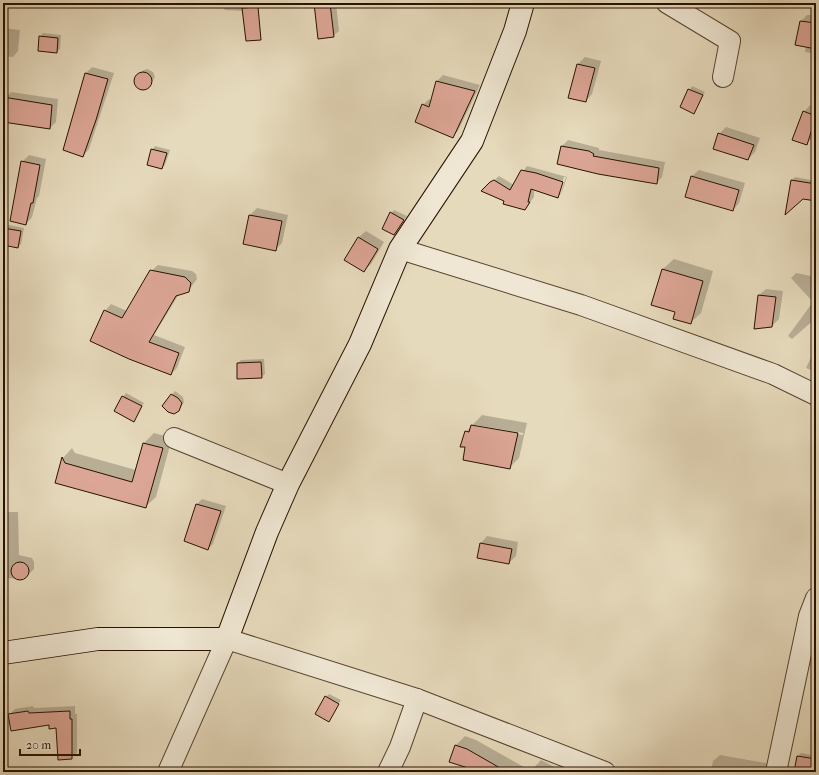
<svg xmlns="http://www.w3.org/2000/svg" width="819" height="775" font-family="'IM FELL French Canon',serif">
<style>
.shadow{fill:#0003;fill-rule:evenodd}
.building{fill:#dca696;stroke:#281100}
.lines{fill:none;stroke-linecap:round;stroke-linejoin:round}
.street-casing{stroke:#58432f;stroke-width:22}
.secondary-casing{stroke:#281100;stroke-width:24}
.street{stroke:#efe7d3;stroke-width:20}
.secondary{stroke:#efe7d3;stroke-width:22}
</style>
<rect width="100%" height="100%" fill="#e6dabc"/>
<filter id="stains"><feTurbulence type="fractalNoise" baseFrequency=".005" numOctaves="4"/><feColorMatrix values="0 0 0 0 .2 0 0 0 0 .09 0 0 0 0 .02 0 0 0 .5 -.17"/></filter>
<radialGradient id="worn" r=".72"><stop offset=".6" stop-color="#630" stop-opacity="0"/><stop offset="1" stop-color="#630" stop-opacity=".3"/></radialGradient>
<g class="shadow">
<path d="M220,3h30l2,3 -5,5 -22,-1 -4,-4z"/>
<path d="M308,3h28l3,28 -6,5 -17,-31z"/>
<path d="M816,11v43l-11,-2 1,-6 -5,-25 6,-6h4z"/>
<path d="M3,28l17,2 -2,21 -5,6 -10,-1z"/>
<path d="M43,33l18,2 -1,14 -4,3 -16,-15z"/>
<path d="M585,57l16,4 -9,33 -6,7 -16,-4 8,-33z"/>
<path d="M92,67l22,6 -25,76 -6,7 3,-83z"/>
<path d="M147,69l6,3 2,5 -7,11 -6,1 -7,-5 -1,-4 8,-9z"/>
<path d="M443,75l37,10 -22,46 -6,6 -29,-32 6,-6 3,2 5,-20z"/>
<path d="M692,86l13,6 -11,20 -13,-5z"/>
<path d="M11,92l47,7 -2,23 -6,6 -47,-7 2,-23z"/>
<path d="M810,105l6,2v22l-3,8 -7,7 -2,-32z"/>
<path d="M726,127l34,11 -5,14 -7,7 -29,-25z"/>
<path d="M568,140l31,8v2l66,12 -3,15 -6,6 -98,-20 4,-17z"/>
<path d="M155,146l15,4 -5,15 -3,3 -10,-18z"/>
<path d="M29,155l17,4 -7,37 -2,2 -5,19 -6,7 -4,-62z"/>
<path d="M527,166l40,11 -5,15 -4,5 -24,-8v8l-9,12 -42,-18 16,-15 15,9zM564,177h2l-5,16h-2z"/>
<path d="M699,170l46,13 -6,20 -6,7 -41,-34z"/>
<path d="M795,177l21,4v19l-24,-20z"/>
<path d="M257,208l31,7 -6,28 -7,7 -31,-7 6,-28z"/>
<path d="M394,210l13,6 -13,18 -3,-21z"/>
<path d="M3,224l21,4 -3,16 -3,3 -15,-3z"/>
<path d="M366,231l18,11 -13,22 -7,7 -19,-11 14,-23z"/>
<path d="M674,259l39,12 -12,42 -11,10 -13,-12 -24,-7 10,-35z"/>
<path d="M158,265l34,6 4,3 1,5 -9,12 -9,3 -25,41 31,12 -8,21 -6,6 -66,-63 6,-7 16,7 24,-40z"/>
<path d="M796,273l20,4v41l-24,21 -4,-3 25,-34 -22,-24z"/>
<path d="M766,289l17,2 -4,28 -7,7 -13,-31z"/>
<path d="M814,351l2,1v20l-10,-4z"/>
<path d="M264,359l1,15 -4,3 -23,-14 3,-3z"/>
<path d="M175,391l8,6 1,5 -5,8 -7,-15z"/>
<path d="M126,393l18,10 -10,17 -11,-23z"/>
<path d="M482,415l45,8 -8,35 -10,10 -43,-36zM475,425l48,8v2l-50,-9z"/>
<path d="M154,433l18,5 -16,59 -11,10 -89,-25 7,-24 9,-10 3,5 61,17 8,-27z"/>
<path d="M202,499l24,7 -13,38 -5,5 -11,-45z"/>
<path d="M3,512h15l1,43 13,3 2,4v7l-7,7 -6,3 -15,-1 1,25 -4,4z"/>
<path d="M487,536l31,6 -2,14 -7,7 -28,-20z"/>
<path d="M329,694l12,6 -12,20 -3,-23z"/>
<path d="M33,706l1,2 41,-2v8h2v39l-6,5 -14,-31 -7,-3 -41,-9 6,-6z"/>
<path d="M465,736l11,4 55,31 10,-11 23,12h-80l-29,-26z"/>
<path d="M801,753l15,3v16l-21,-1 3,-15z"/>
<path d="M720,755l51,9 -1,8h-59l2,-11z"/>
</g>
<g class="building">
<path d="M314,3h16l4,34 -16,2z"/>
<path d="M258,7l3,33 -15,1 -4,-33z"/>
<path d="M800,21l16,2v26l-21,-4z"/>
<path d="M39,36l19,2 -1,15 -19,-2z"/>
<path d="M577,64l18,4 -9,34 -18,-4z"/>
<circle cx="143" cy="81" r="9"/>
<path d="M85,73l23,6 -12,41 -13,37 -20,-7z"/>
<path d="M436,81l39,10 -22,47 -38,-16 7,-18 7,3z"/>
<path d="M688,89l15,6 -9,19 -14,-7z"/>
<path d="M3,97l49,8 -2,24 -47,-7z"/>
<path d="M803,111l13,5 -9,29 -15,-5z"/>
<path d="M718,133l36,12 -6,15 -35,-11z"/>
<path d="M561,146l28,5 5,3 -1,2 66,12 -2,16 -59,-10 -41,-10z"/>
<path d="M151,149l16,4 -5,16 -15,-4z"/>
<path d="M21,161l19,4 -7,38h-2l-5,22 -16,-4z"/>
<path d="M521,170l15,3 27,9 -5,16 -27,-9 -3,13h2l-5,8 -22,-6 1,-3 -23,-10 9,-9 4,-2 16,10z"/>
<path d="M691,176l48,14 -6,21 -48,-14z"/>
<path d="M791,180l25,4v17l-13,-2 -18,16z"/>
<path d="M390,212l14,8 -10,15 -12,-6z"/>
<path d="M249,215l33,6 -6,30 -33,-7z"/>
<path d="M3,228l18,3 -3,17 -15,-3z"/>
<path d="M358,237l20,12 -14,23 -20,-12z"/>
<path d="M662,269l41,12 -12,43 -18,-5 2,-7 -24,-7z"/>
<path d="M150,270l35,7 6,6 -2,9 -13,4 -27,46 30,11 -8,22 -42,-16 -39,-18 14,-31 18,8z"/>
<path d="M758,295l18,2 -4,30 -18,2z"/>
<path d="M261,362l1,16 -25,1v-16z"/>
<path d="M171,394l7,4 4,5 -3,8 -5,3 -6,-2 -6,-6z"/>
<path d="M122,396l20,10 -8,16 -20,-11z"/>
<path d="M471,425l47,8 -8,36 -47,-9 2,-13h-5l5,-16 4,1z"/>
<path d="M143,443l20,5 -17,60 -91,-25 7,-26 3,6 67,19z"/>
<path d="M196,504l25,7 -13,39 -24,-9z"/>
<path d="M480,543l32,6 -3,15 -32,-6z"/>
<circle cx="20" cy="571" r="9"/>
<path d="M325,696l14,8 -10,18 -14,-8z"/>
<path d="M28,711l1,2 41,-2v8h2v40l-14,1 -2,-32 -7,1v-4l-38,6 -3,-17z"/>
<path d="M455,745l12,4 40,23h-26l-32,-10z"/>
<path d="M797,756l19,3v13h-22z"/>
</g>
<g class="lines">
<defs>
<g id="street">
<path d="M667,3l63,38 -7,36"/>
<path d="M400,249l181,56 192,69 43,21"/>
<path d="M174,438l114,46"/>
<path d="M168,772l59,-133 190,60 188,73"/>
<path d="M388,772l12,-25 17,-48"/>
<path d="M776,772l33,-156 7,-18"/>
</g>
<path id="secondary" d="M3,653l95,-14h129l40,-107 21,-48 72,-140 40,-95 72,-108 43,-110 8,-28"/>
</defs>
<use href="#street" class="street-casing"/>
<use href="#secondary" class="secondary-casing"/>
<use href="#street" class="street"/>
<use href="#secondary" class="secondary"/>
</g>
<rect width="819" height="775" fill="none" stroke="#e6dabc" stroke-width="16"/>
<rect x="4" y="4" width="811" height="767" fill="none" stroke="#281100" stroke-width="2"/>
<rect x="8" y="8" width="803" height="759" fill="none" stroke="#281100"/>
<path d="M20 749v6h60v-6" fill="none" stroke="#281100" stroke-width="2"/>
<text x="26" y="749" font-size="12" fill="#281100" stroke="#efe7d3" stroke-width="3" paint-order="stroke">20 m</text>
<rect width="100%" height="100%" filter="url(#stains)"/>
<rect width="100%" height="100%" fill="url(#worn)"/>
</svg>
